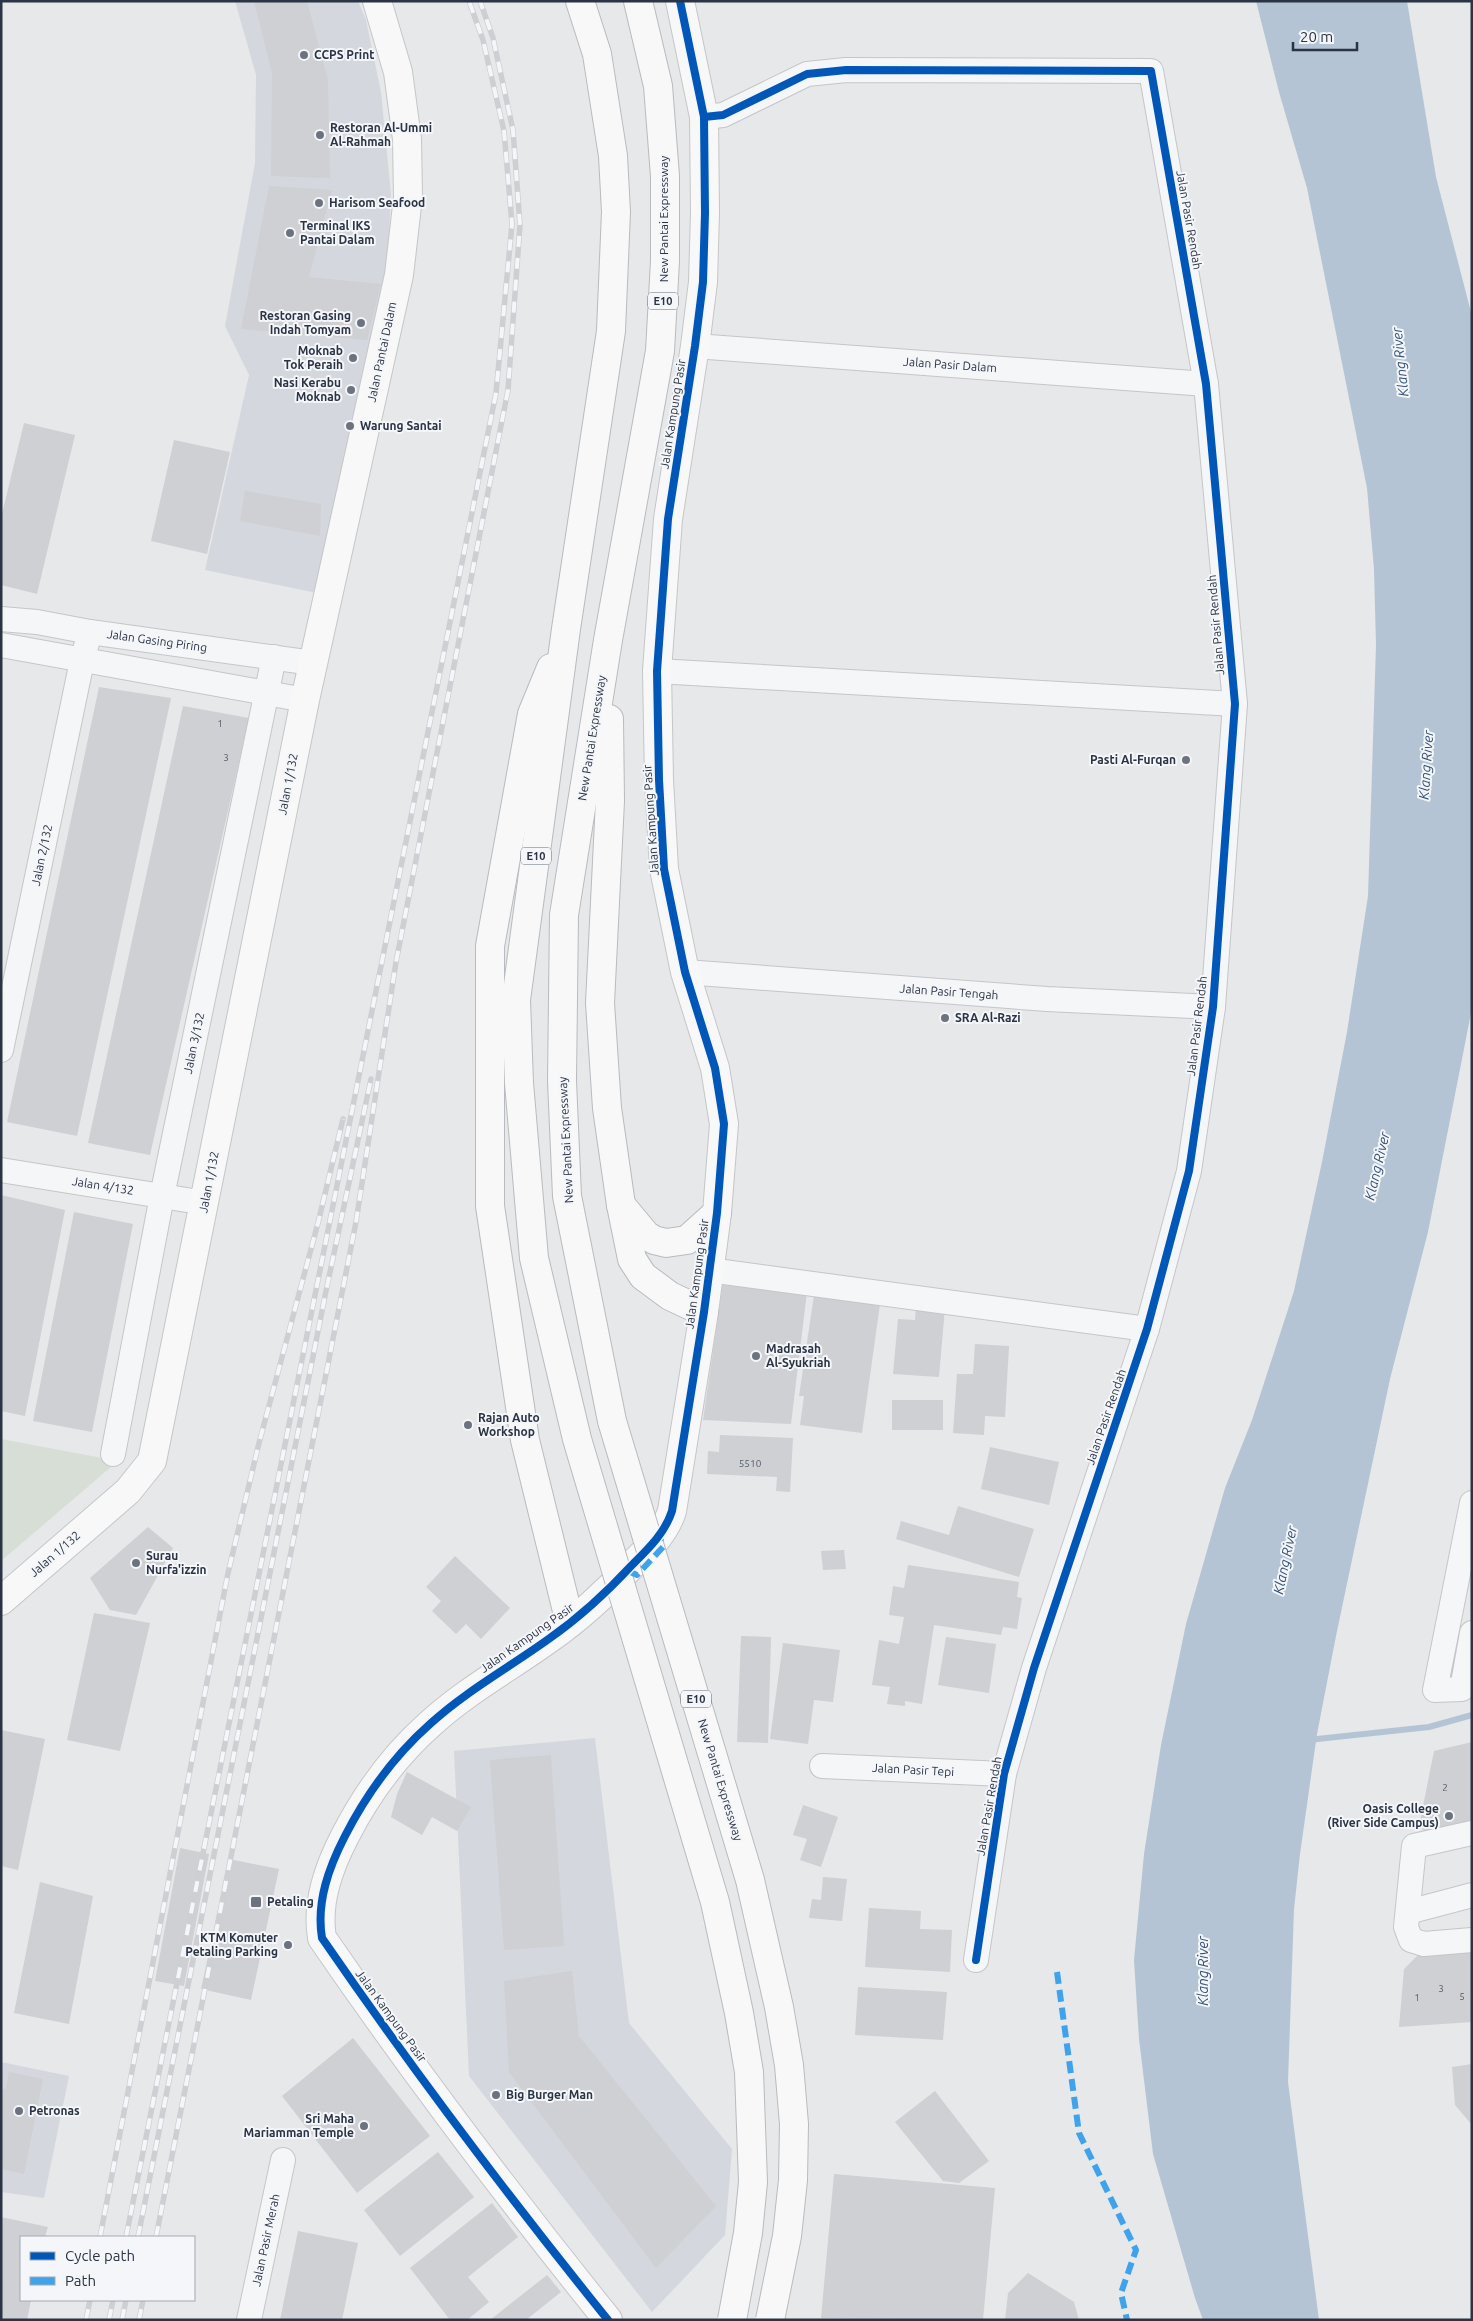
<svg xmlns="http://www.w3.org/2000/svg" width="1473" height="2321" font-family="Ubuntu,sans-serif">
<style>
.built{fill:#d4d7dd}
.green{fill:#d6ded6}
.water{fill:#b4c4d5}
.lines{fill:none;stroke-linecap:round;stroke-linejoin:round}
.stream{stroke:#b4c4d5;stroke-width:6}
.building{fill:#ced0d3}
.street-casing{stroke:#c4c6c8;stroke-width:26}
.secondary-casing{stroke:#c4c6c8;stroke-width:30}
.highway-casing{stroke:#b8bbbf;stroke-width:30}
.street{stroke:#f5f6f7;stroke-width:24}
.secondary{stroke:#f8f8f8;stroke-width:28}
.highway{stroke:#f8f8f8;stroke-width:28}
.rail-casing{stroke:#cecfd2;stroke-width:5.5}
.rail{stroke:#f4f6f9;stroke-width:4;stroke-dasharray:11;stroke-linecap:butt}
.highway-bridge-casing{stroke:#b8bbbf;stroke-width:30;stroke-linecap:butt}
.highway-bridge{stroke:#f8f8f8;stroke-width:28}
.quiet{stroke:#3ea3ec;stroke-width:6;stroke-dasharray:12 6;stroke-linecap:butt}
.cycleway-casing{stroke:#f4f6f9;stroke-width:11}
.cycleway{stroke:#0057b8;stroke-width:8}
.poi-dot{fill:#6c737f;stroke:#f4f6f9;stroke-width:2}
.labels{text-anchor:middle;stroke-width:4;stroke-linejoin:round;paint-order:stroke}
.number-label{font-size:10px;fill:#545c69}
.shield{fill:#f4f6f9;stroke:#676e7b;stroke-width:1}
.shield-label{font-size:11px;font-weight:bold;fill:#2b3445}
.poi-label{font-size:12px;font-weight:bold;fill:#2b3445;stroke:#f4f6f9;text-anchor:start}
.street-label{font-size:12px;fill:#2b3445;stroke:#f4f6f9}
.water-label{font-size:14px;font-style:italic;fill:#34527a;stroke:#f4f6f9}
</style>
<rect width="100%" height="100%" fill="#e6e8ea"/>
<g class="built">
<path d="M235,1h123l8,19 15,72 10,102 -4,80 -70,319 -112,-23 44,-195 -24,-49 30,-163 1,-88z"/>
<path d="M595,1738l34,285 103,126 -7,86 -73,77 -183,-236 -15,-325z"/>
<path d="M1,2062l68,14 -25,122 -43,-6z"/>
</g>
<path class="green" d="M1,1439l117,22 -117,100z"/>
<path class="water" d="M1256,1h151l29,176 36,139v692l-44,224 -38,147 -54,257 -19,98 -17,120 -6,55 -6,173 31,238h-116l-8,-22 -42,-144 -14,-115 -5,-79 10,-106 17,-109 25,-121 39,-136 27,-68 42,-129 28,-129 25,-130 21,-136 4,-125 4,-126 -2,-76 -7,-81 -60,-300 -28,-96z"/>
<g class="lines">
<path class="stream" d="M1308,1740l121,-13 43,-12"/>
</g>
<g class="building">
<path d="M254,1h53l21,79 2,98 -59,-2 1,-103z"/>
<path d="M269,186l63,4 -23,87 72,7 -14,56 -126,-11z"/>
<path d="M24,423l51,12 -38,159 -36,-9v-67z"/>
<path d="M174,440l56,12 -23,102 -56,-13z"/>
<path d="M245,491l76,13 -1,32 -80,-15z"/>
<path d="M99,687l72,11 -94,438 -70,-14z"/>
<path d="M183,706l66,12 -99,437 -62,-12z"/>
<path d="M1,1195l64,15 -40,206 -24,-5z"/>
<path d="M74,1212l59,12 -41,208 -59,-11z"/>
<path d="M723,1283l84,9 -16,132 -88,-4z"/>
<path d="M814,1295l66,9 -18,129 -62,-8 4,-29h-5z"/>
<path d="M916,1306l29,2 -6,69 -46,-3 5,-55 17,1z"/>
<path d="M975,1344l34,2 -4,71 -20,-1 -1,19 -31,-2 4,-59h16z"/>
<rect x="892" y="1400" width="51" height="30"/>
<path d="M720,1435l73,3 -3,54 -14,-1 1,-14 -70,-3 1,-23 11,1z"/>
<path d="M990,1447l69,15 -10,43 -68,-16z"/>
<path d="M958,1506l76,23 -15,48 -123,-38 5,-18 48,14z"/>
<path d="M148,1527l25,21 -37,67 -26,-5 -20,-32z"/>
<path d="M844,1550l2,19 -23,1 -2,-19z"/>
<path d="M455,1556l55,52 -29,31 -15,-15 -10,10 -24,-23 9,-10 -15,-14z"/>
<path d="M908,1565l111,17 -2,15 5,1 -5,31 -14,-2 -2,8 -67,-10 -12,79 -17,-3v5l-18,-2 3,-17 -18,-2 7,-45 20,4 5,-27 -15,-2 4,-29 11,2z"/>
<path d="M94,1613l56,10 -30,128 -53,-11z"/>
<path d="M741,1636l30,1 -3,106 -31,-1z"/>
<path d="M946,1637l50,7 -7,49 -51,-8z"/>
<path d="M783,1643l57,7 -7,52 -19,-2 -6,44 -38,-5z"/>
<path d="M1,1730l44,9 -27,131 -17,-4z"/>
<path d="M1472,1742v84l-42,11 -11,-11 15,-75z"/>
<path d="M551,1755l13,191 -60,4 -14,-190z"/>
<path d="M407,1772l64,35 -14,24 -25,-14 -10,18 -31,-18 6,-23z"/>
<path d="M803,1805l35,12 -17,50 -21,-7 7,-21 -14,-4z"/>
<path d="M180,1848l29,6 -25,132 -29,-5z"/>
<path d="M229,1859l50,10 -28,131 -50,-11z"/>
<path d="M823,1877l24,2 -5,42 -33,-3 3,-19 9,1z"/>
<path d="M40,1882l53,14 -24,128 -55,-11z"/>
<path d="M869,1908l52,3 -1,18 32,1 -2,42 -85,-5z"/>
<path d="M1472,1949v73l-73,5 5,-58 16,-16z"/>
<path d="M572,1971l7,65 137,170 -60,62 -147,-196 -5,-91z"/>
<path d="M858,1987l89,5 -4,48 -88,-5z"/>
<path d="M353,2038l77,98 -73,57 -75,-97z"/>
<path d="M1472,2064v61l-17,-20 -3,-38z"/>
<path d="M9,2072l34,7 -19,95 -23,-5v-81l5,1z"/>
<path d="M935,2091l54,70 -30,22 -16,-2 -48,-59z"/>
<path d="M438,2152l36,45 -74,59 -36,-46z"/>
<path d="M834,2174l161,14 -12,132 -162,-2z"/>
<path d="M492,2203l26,34 -50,40 21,25 -22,18h-17l-40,-52z"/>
<path d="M1,2217l47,10 -3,10h-24v63h10l-4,20h-26z"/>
<path d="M298,2231l60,12 -16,77h-62z"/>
<path d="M1028,2273l46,29 5,18h-74l3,-27z"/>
<path d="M547,2275l14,17 -35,28h-36z"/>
</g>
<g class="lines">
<defs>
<g id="street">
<path d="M704,117l19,-2 84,-41 39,-4 305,1 55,313 29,320 -22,303 -24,164 -42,158 -113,339 -30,106 -28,186"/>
<path d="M695,346l511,38"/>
<path d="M1,619l36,3 53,10 223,31"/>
<path d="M1,645l304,55"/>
<path d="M657,671l578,33"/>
<path d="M685,972l362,27 166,8"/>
<path d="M1,1050l81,-389 8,-29"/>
<path d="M1,1170l204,33"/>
<path d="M709,1270l438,59"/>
<path d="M113,1454l49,-258 112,-539"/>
<path d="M1472,1503l-37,187 27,-1 10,-56"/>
<path d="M822,1766l182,8"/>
<path d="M1472,1833l-58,13 -8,81 5,13 13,4 48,-4"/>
<path d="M1408,1912l64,-17"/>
<path d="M249,2320l34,-160"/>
</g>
<g id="secondary">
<path d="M1,1601l127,-110 24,-30 153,-761 94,-425 9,-78 -1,-58 -9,-67 -21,-71"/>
<path d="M608,2320c-100,-124 -196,-251 -286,-382 -6,-36 7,-71 23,-102 21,-41 50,-81 85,-112 36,-33 80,-57 120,-86 30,-21 57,-46 82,-73 16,-16 33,-32 40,-54l32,-199 13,-99 7,-89 -9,-56 -30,-96 -21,-103 -5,-89 -2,-109 11,-152 27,-173 8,-64 2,-69 -1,-96 -24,-116"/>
</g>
<g id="highway">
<path d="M551,668l-19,46 -42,232v260l35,234 45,183"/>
<path d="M609,719l1,82 -10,202 7,105 14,97 11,54 11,17 27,20 34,16"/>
<path d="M562,1081l2,-166 44,-275 52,-289 5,-90v-85l-7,-90 -20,-85"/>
<path d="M519,1083l-3,-83 50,-371 45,-298 5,-119 -3,-56 -16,-102 -17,-53"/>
<path d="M621,1205l25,30 8,5 12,3 21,-3 30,-27"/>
</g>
</defs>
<use href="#street" class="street-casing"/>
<use href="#secondary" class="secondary-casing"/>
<use href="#highway" class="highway-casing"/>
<use href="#street" class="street"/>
<use href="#secondary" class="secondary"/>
<use href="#highway" class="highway"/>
<defs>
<g id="rail">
<path d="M100,2237l128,-664 31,-130 59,-220 25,-104"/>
<path d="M126,2237l370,-1844 16,-169 -8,-93 -21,-91 -14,-39"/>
<path d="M138,2237l188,-946 45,-212"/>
<path d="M156,2237l200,-1015 40,-260 112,-572 12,-165 -7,-95 -20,-92 -13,-37"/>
<path d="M86,2320l4,-20"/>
<path d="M109,2320l4,-20"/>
<path d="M122,2320l4,-20"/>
<path d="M139,2320l4,-20"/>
</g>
</defs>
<use href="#rail" class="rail-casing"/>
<use href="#rail" class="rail"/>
<defs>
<g id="highway-bridge">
<path d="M562,1081l5,115 45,225 138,459 29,127 10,58 5,59 -1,56 -6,56 -17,84"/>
<path d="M519,1083l15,175 43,181 138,463 24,111 10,59 4,110 -5,51 -16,87"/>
</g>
</defs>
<use href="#highway-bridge" class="highway-bridge-casing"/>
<use href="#highway-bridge" class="highway-bridge"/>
<g class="quiet">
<path d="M628,1571l9,4 26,-28 -4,-12"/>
<path d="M1057,1972l22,161 57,117 -15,43 6,27"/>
</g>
<defs>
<g id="cycleway">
<path d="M704,117l19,-2 84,-41 39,-4 305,1 55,313 29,320 -22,303 -24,164 -42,158 -113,339 -30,106 -28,186"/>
<path d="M608,2320c-100,-124 -196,-251 -286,-382 -6,-36 7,-71 23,-102 21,-41 50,-81 85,-112 36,-33 80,-57 120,-86 30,-21 57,-46 82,-73 16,-16 33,-32 40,-54l32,-199 13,-99 7,-89 -9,-56 -30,-96 -21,-103 -5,-89 -2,-109 11,-152 27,-173 8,-64 2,-69 -1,-96 -24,-116"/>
</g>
</defs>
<use href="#cycleway" class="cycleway-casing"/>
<use href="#cycleway" class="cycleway"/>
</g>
<g class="poi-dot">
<circle cx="304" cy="55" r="5"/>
<circle cx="320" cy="135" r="5"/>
<circle cx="319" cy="203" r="5"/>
<circle cx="290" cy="233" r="5"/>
<circle cx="361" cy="323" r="5"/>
<circle cx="353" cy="358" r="5"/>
<circle cx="351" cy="390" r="5"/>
<circle cx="350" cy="426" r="5"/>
<circle cx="1186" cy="760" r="5"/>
<circle cx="945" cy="1018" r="5"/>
<circle cx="756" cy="1356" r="5"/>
<circle cx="468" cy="1425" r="5"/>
<circle cx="136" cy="1563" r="5"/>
<circle cx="1449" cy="1816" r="5"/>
<rect x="250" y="1896" width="12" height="12" rx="2.5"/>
<circle cx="288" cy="1945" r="5"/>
<circle cx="496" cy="2095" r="5"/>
<circle cx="19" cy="2111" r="5"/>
<circle cx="364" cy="2126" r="5"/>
</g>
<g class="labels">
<g class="number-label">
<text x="220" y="727">1</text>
<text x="226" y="761">3</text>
<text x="750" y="1467">5510</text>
<text x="1445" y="1791">2</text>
<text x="1441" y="1992">3</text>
<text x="1462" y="2000">5</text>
<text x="1417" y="2001">1</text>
</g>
<g class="shield">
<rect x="648" y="292.5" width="30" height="17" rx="4"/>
<rect x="521" y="847.5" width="30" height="17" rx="4"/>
<rect x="681" y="1690.5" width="30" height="17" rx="4"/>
</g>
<g class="shield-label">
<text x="663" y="305">E10</text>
<text x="536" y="860">E10</text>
<text x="696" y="1703">E10</text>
</g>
<g class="poi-label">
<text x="314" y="59">CCPS Print</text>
<text x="330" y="132">Restoran Al-Ummi<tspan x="330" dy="14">Al-Rahmah</tspan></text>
<text x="329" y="207">Harisom Seafood</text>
<text x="300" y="230">Terminal IKS<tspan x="300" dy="14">Pantai Dalam</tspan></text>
<text x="351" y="320" text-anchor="end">Restoran Gasing<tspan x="351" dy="14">Indah Tomyam</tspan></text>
<text x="343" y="355" text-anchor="end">Moknab<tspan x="343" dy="14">Tok Peraih</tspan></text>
<text x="341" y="387" text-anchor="end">Nasi Kerabu<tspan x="341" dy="14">Moknab</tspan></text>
<text x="360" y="430">Warung Santai</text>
<text x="1176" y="764" text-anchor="end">Pasti Al-Furqan</text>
<text x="955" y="1022">SRA Al-Razi</text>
<text x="766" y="1353">Madrasah<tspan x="766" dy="14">Al-Syukriah</tspan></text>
<text x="478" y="1422">Rajan Auto<tspan x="478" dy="14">Workshop</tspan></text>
<text x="146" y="1560">Surau<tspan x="146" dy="14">Nurfa'izzin</tspan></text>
<text x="1439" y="1813" text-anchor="end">Oasis College<tspan x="1439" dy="14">(River Side Campus)</tspan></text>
<text x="267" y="1906">Petaling</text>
<text x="278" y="1942" text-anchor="end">KTM Komuter<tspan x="278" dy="14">Petaling Parking</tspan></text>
<text x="506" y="2099">Big Burger Man</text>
<text x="29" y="2115">Petronas</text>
<text x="354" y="2123" text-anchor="end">Sri Maha<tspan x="354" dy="14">Mariamman Temple</tspan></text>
</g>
<g class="street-label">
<text transform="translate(664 219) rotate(-90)" y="4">New Pantai Expressway</text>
<text transform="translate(1189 220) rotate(80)" y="4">Jalan Pasir Rendah</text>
<text transform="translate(382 352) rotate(-78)" y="4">Jalan Pantai Dalam</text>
<text transform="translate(950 365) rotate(4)" y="4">Jalan Pasir Dalam</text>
<text transform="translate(673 414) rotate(-81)" y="4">Jalan Kampung Pasir</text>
<text transform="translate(1216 625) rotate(-95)" y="4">Jalan Pasir Rendah</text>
<text transform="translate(157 641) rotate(8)" y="4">Jalan Gasing Piring</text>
<text transform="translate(592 738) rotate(-81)" y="4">New Pantai Expressway</text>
<text transform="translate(288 784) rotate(-79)" y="4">Jalan 1/132</text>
<text transform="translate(651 820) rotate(-94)" y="4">Jalan Kampung Pasir</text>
<text transform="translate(42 855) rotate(-78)" y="4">Jalan 2/132</text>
<text transform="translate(949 992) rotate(4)" y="4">Jalan Pasir Tengah</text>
<text transform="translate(1197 1026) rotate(-83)" y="4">Jalan Pasir Rendah</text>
<text transform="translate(194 1043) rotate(-78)" y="4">Jalan 3/132</text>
<text transform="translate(566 1140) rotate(-93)" y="4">New Pantai Expressway</text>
<text transform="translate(209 1182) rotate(-79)" y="4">Jalan 1/132</text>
<text transform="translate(103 1186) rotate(9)" y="4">Jalan 4/132</text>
<text transform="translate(697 1274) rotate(-82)" y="4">Jalan Kampung Pasir</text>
<text transform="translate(1106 1417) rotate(-71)" y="4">Jalan Pasir Rendah</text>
<text transform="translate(55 1554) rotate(-41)" y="4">Jalan 1/132</text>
<text transform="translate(527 1638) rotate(-35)" y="4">Jalan Kampung Pasir</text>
<text transform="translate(913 1770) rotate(3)" y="4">Jalan Pasir Tepi</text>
<text transform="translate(720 1780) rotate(73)" y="4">New Pantai Expressway</text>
<text transform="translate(989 1806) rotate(-80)" y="4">Jalan Pasir Rendah</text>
<text transform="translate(391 2016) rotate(54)" y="4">Jalan Kampung Pasir</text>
<text transform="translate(266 2240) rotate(-78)" y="4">Jalan Pasir Merah</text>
</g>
<g class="water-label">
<text transform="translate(1400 362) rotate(-96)" y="5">Klang River</text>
<text transform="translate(1426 765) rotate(-86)" y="5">Klang River</text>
<text transform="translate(1377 1166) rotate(-77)" y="5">Klang River</text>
<text transform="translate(1285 1560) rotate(-78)" y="5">Klang River</text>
<text transform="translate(1203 1971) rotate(-90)" y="5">Klang River</text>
</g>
</g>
<rect width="1473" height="2321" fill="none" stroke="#2b3445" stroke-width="5"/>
<rect x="20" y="2236" width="175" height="65" fill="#f4f6f9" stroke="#a4a8b1"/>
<rect x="30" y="2252" width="25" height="8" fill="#0057b8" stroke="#a4a8b1"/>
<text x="65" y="2261" font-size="15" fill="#2b3445">Cycle path</text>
<rect x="30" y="2277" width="25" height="8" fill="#3ea3ec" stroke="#a4a8b1"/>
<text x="65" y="2286" font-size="15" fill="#2b3445">Path</text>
<path d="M1293 42v8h64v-8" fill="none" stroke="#2b3445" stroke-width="2.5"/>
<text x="1300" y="42" font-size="15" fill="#2b3445" stroke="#f4f6f9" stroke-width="4" paint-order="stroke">20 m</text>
</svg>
